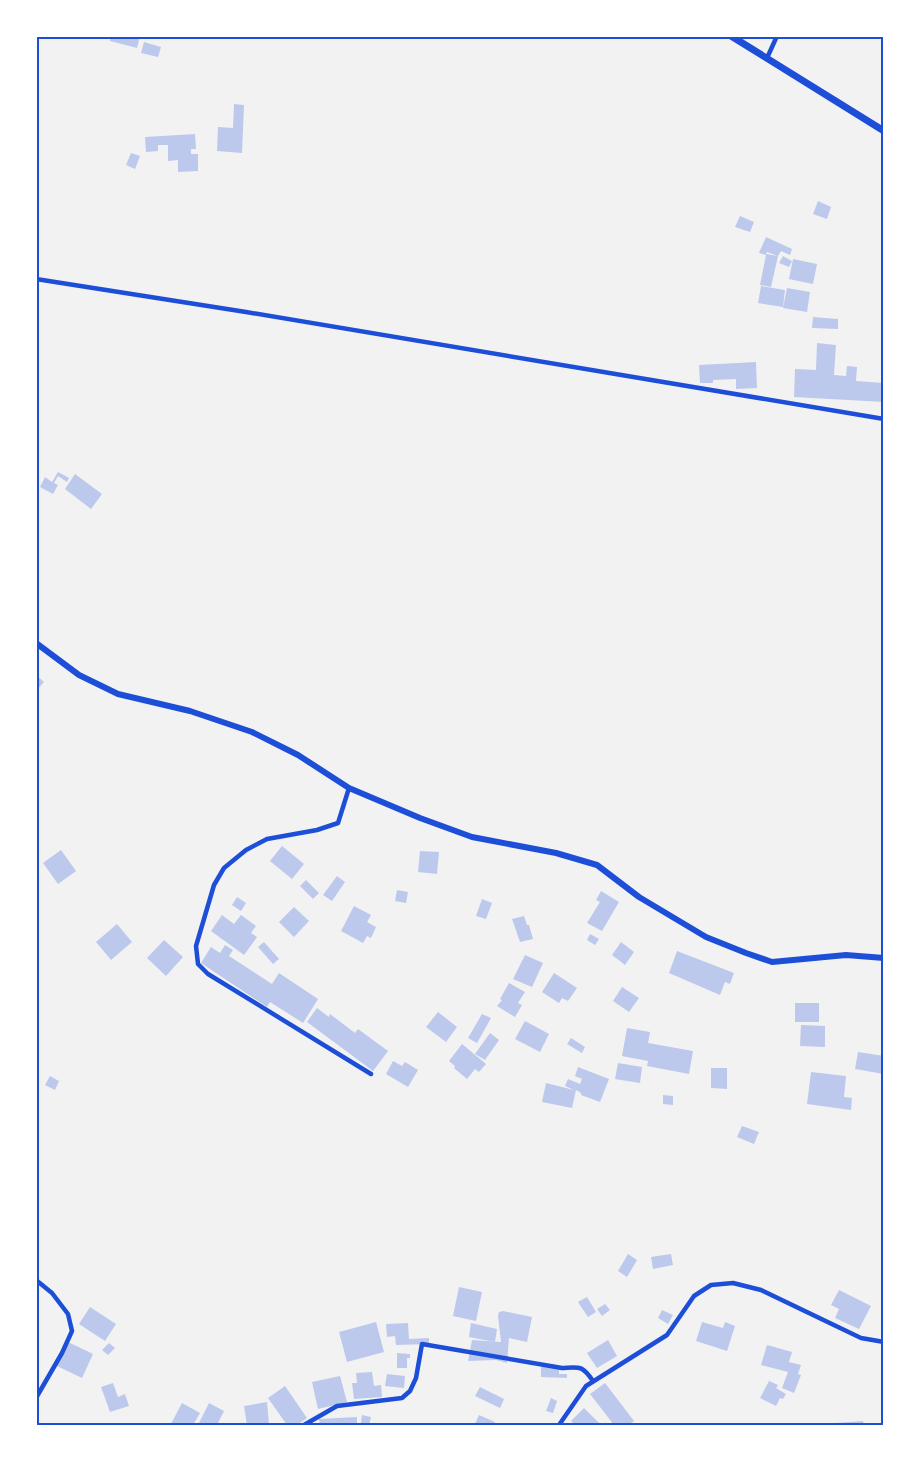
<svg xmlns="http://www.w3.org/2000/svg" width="920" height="1461" font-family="Jost,sans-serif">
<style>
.building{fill:#bdc9ec}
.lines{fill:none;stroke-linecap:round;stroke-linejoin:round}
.minor{stroke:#1d4ed8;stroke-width:4.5}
.tertiary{stroke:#1d4ed8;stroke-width:6}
.secondary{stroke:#1d4ed8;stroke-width:7}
.neatline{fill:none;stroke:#1d4ed8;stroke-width:2}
</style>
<rect width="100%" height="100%" fill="#f2f2f2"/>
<g class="building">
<path d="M111,36h29l-3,12 -27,-7z"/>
<path d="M144,42l17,5 -3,10 -17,-4z"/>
<path d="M234,104l10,1 -2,48 -25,-2 1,-24 15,1z"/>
<path d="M195,134l1,15h-5v5h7v17l-20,1v-12l-10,1v-16h-10v6l-12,1 -1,-15z"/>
<path d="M131,153l9,3 -5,13 -9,-4z"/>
<path d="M818,201l13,6 -4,12 -14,-5z"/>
<path d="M740,216l14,6 -4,10 -15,-5z"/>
<path d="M766,237l26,12 -2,6 -9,-4 -3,5 -11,-4 -1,2 12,2 -7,31 -11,-2 6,-30 -7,-2z"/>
<path d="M783,256l9,5 -3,6 -10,-4z"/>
<path d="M793,259l24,5 -4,20 -24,-5z"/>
<path d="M761,286l24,4 -2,17 -25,-4z"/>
<path d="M787,288l23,4 -3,20 -24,-4z"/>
<path d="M813,317l25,2v10l-26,-1z"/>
<path d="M817,343l19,2 -2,30 12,1 1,-10 10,1 -1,14 28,2v19l-90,-5 1,-28 21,1z"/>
<path d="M756,362l1,26 -21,1v-10l-23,1v3h-13l-1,-18z"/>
<path d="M58,472l11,6 -2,4 -9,-6 -4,7 4,2 -5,9 -13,-7 5,-10 7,5z"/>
<path d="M75,474l27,20 -11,15 -26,-20z"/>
<path d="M36,675l8,7 -8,9z"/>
<path d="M282,846l22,18 -12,15 -22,-18z"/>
<path d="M61,850l15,21 -18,13 -15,-21z"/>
<path d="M420,851l19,1 -2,22 -19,-2z"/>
<path d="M337,876l8,6 -13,19 -9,-6z"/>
<path d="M306,880l13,13 -6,6 -13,-13z"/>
<path d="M397,890l11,2 -2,11 -11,-2z"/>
<path d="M601,891l18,11 -17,29 -15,-8 13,-21 -4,-2z"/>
<path d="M237,897l9,6 -5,8 -9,-6z"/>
<path d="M482,899l10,4 -6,16 -10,-3z"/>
<path d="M354,906l17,9 -4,7 9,5 -5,11 -4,-2 -4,7 -22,-12z"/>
<path d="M294,907l15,14 -15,16 -15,-15z"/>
<path d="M222,915l12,9 7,-9 15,11 -5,7 6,4 -13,18 -33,-24z"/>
<path d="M524,916l3,9h2l4,14 -13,3 -8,-23z"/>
<path d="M117,924l15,18 -21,18 -15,-18z"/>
<path d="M590,934l9,5 -4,6 -8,-5z"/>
<path d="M164,940l19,17 -17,19 -19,-18z"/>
<path d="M264,942l15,17 -6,5 -15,-17z"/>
<path d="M621,942l13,10 -9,13 -13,-10z"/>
<path d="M225,945l8,5 -4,6 43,28 7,-11 39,26 -15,24 -33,-21 -3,5 -66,-44 10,-16 9,6z"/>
<path d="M677,951l57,22 -4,11 -5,-2 -5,13 -51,-22z"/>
<path d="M525,955l18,8 -11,24 -19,-8z"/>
<path d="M554,973l23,15 -9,13 -6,-3 -3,5 -17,-11z"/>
<path d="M509,983l16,9 -7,11 4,2 -7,12 -18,-11 5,-6 -2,-1z"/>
<path d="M622,987l17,11 -10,14 -16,-11z"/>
<rect x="795" y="1003" width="24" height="19"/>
<path d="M317,1008l12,9 1,-3 25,19 3,-4 30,22 -15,20 -66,-49z"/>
<path d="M438,1012l19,15 -11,15 -20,-15z"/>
<path d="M482,1014l9,4 -14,25 -9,-5z"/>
<path d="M525,1021l24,13 -9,18 -25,-13z"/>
<path d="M801,1025l24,1v21l-25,-1z"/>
<path d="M627,1028l23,4 -2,11 45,8 -4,23 -42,-8 1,-5 -26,-5z"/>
<path d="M490,1033l9,7 -14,20 -10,-6z"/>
<path d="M571,1038l14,9 -3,6 -15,-9z"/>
<path d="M462,1044l24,20 -7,8 -4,-3 -8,10 -13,-11 1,-2 -6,-5z"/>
<path d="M858,1052l26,4v18l-29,-5z"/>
<path d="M393,1061l9,5 3,-4 13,8 -10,17 -22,-13z"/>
<path d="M618,1063l24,4 -2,16 -25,-4z"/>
<path d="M578,1067l31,12 -9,23 -19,-7v-2l-5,-3 -4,18 -30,-6 4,-19 28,7 -9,-4 3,-7 12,5 2,-5 -7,-3z"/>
<path d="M711,1068h16v21l-16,-1z"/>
<path d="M811,1072l35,4 -2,21 8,1 -1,12 -44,-6z"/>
<path d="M50,1076l9,5 -4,9 -10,-5z"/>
<path d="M663,1095l10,1v9l-10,-1z"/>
<path d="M742,1126l17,6 -5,12 -17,-7z"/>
<path d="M628,1254l9,6 -10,17 -9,-6z"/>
<path d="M671,1254l2,11 -20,4 -2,-12z"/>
<path d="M459,1287l23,5 -6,29 -23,-5z"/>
<path d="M839,1290l32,16 -12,23 -24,-11 4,-9 -8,-4z"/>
<path d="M587,1297l9,15 -8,5 -10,-15z"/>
<path d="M605,1304l5,6 -8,6 -5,-7z"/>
<path d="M90,1307l26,17 -11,17 -26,-17z"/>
<path d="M662,1310l11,5 -5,9 -10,-6z"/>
<path d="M503,1311l29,6 -5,25 -18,-4 -2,25 -11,-3 -28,1 4,-21 29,2 -3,-26 1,-4z"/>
<path d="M376,1322l8,30 -37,10 -8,-30z"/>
<path d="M702,1322l21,6 2,-6 10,4 -8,25 -31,-10z"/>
<path d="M408,1323l1,16 20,-1v6l-33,1 -1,-9 -8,1 -1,-13z"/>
<path d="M471,1323l26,6 -2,13 -26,-5z"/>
<path d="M608,1340l9,16 -20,12 -10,-15z"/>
<path d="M68,1342l25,12 -11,24 -25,-12z"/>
<path d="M109,1343l6,5 -7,7 -6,-5z"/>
<path d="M767,1345l25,7 -3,10 12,3 -3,9 3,1 -7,18 -12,-5 6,-16 -27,-7z"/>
<path d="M397,1353l13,1v4h-3v10h-10z"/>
<path d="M541,1367h18v7h8v4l-26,-1z"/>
<path d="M372,1372l2,14 7,-1 1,12 -28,2 -2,-16h5l-1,-10z"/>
<path d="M387,1374l18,2 -1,12 -19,-2z"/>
<path d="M340,1376l7,26 -29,7 -6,-27z"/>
<path d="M769,1381l9,4 -2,3 10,6 -3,5 -3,-1 -4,8 -16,-8z"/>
<path d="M113,1383l5,14 7,-3 4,12 -19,6 -9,-25z"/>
<path d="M605,1383l29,38 -5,4h-15l-24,-31z"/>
<path d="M285,1386l22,32 -10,7h-10l-19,-27z"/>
<path d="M480,1387l24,12 -4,9 -25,-12z"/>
<path d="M551,1398l6,3 -4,12 -7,-2z"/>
<path d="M267,1402l2,23h-22l-3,-19z"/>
<path d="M182,1403l18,10 -7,12 -22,-1z"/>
<path d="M209,1403l15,8 -7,14h-19z"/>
<path d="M584,1408l17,17h-26l-4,-4z"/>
<path d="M362,1415l9,2 -2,8 -8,-2z"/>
<path d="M479,1415l16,7 -1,3 -19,-1z"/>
<path d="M357,1417v8h-37l-1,-6z"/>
<path d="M863,1421l1,4h-29v-2z"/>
</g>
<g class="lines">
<g class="minor">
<path d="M767,58l10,-22"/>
<path d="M36,279l210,33 638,107"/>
<path d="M349,788l-11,35 -21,7 -50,9 -21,11 -22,18 -10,17 -18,61 2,18 10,10 163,100"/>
<path d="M36,1280l16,13 16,21 4,17 -10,22 -26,45"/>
<path d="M304,1425l33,-19 65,-8 8,-7 6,-13 6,-34 140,24c18,-1 20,-3 31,13"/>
<path d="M559,1425l27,-39 81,-51 27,-39 17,-11 22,-2 28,7 100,48 23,4"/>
</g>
<path class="tertiary" d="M36,643l43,32 39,19 72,17 62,21 46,23 51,33 71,30 52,19 84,16 41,12 42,32 67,40 40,16 26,9 74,-7 38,3"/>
<path class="secondary" d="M731,36l153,95"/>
</g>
<rect width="920" height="1461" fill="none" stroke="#ffffff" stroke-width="75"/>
<rect x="38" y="38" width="844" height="1386" class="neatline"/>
</svg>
